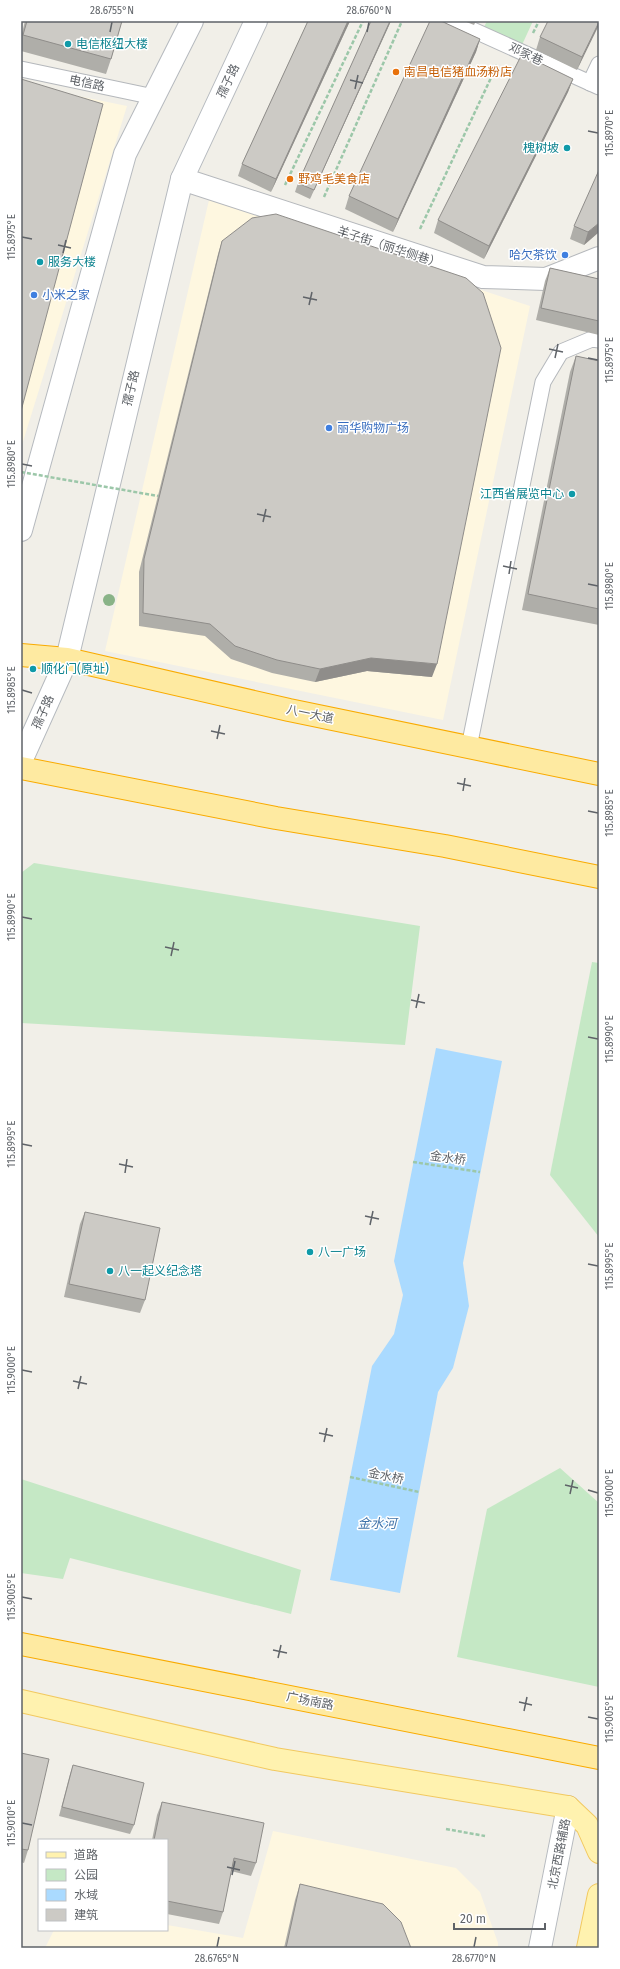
<svg xmlns="http://www.w3.org/2000/svg" width="620" height="1969" font-family="'Fira Sans','Noto Sans SC',sans-serif">
<style>
.commercial{fill:#fef7e0}
.green{fill:#c5e8c5}
.water{fill:#aadaff}
.lines{fill:none;stroke-linecap:round;stroke-linejoin:round}
.service-casing{stroke:#b5b8bc;stroke-width:17}
.minor-casing{stroke:#b5b8bc;stroke-width:24}
.secondary-casing{stroke:#b6babf;stroke-width:24}
.primary-casing{stroke:#f2c960;stroke-width:24}
.trunk-casing{stroke:#f9ab00;stroke-width:24}
.path{stroke:#9cc7a9;stroke-width:2.5;stroke-dasharray:4 2;stroke-linecap:butt}
.service{stroke:#fff;stroke-width:15}
.minor{stroke:#fff;stroke-width:22}
.secondary{stroke:#fff;stroke-width:22}
.primary{stroke:#fff2af;stroke-width:22}
.trunk{stroke:#feeaa1;stroke-width:22}
.path-bridge{stroke:#9cc7a9;stroke-width:2.5;stroke-dasharray:4 2;stroke-linecap:butt}
.tree{fill:#89b387}
.wall{fill:#afaea9}
.shaded-wall{fill:#8f8d8a}
.building{fill:#cccac5;stroke:#8f8d8a}
.ticks{fill:none;stroke:#5f6368;stroke-width:1.5}
.culture-dot{fill:#0f9aa8;stroke:#fff;stroke-width:1.5}
.food-dot{fill:#e8710a;stroke:#fff;stroke-width:1.5}
.shop-dot{fill:#3f7fe0;stroke:#fff;stroke-width:1.5}
.labels{text-anchor:middle;stroke-width:3;stroke-linejoin:round;paint-order:stroke}
.culture-label{font-size:12px;fill:#0d838f;stroke:#fff;text-anchor:start}
.street-label{font-size:12px;fill:#5f6368;stroke:#fff}
.food-label{font-size:12px;fill:#c56008;stroke:#fff;text-anchor:start}
.shop-label{font-size:12px;fill:#366cbe;stroke:#fff;text-anchor:start}
.water-label{font-size:13px;font-style:italic;fill:#4174aa;stroke:#fff}
.neatline{fill:none;stroke:#5f6368;stroke-width:1.5}
.ticks-label{font-size:10px;text-anchor:middle;fill:#5f6368}
</style>
<rect width="100%" height="100%" fill="#f1efe8"/>
<g class="commercial">
<path d="M34,87l93,19 -106,342v-308z"/>
<path d="M209,200l321,106 -87,414 -338,-69z"/>
<path d="M273,1831l183,37 24,24 18,51v5h-453l9,-18h113v-5l76,13z"/>
</g>
<g class="green">
<path d="M487,21h46l-12,26 -38,-18z"/>
<path d="M34,863l386,63 -15,119 -384,-22v-150z"/>
<path d="M592,962l7,1v274l-49,-62z"/>
<path d="M560,1468l39,35v184l-142,-30 30,-148z"/>
<path d="M21,1479l280,91 -10,44 -221,-56 -7,21 -42,-6z"/>
</g>
<path class="water" d="M436,1048l66,13 -39,202 6,43 -16,62 -15,24 -38,201 -70,-13 42,-214 22,-32 9,-39 -9,-34z"/>
<g class="lines">
<defs>
<g id="service">
<path d="M453,21l146,66"/>
<path d="M21,69l133,28"/>
<path d="M590,83l9,-19"/>
<path d="M469,747l74,-365 18,-30 31,-13 7,1"/>
</g>
<path id="minor" d="M182,179l301,98 63,2 53,-21"/>
<g id="secondary">
<path d="M21,530l104,-376 67,-133"/>
<path d="M21,761l46,-102 115,-480 74,-158"/>
<path d="M540,1948l28,-141"/>
</g>
<g id="primary">
<path d="M21,1701l254,58 293,48 19,18 12,27"/>
<path d="M588,1948l11,-53"/>
</g>
<g id="trunk">
<path d="M21,655l46,4 222,51 310,64"/>
<path d="M21,768l255,50 169,28 154,31"/>
<path d="M21,1644l578,114"/>
</g>
</defs>
<use href="#service" class="service-casing"/>
<use href="#minor" class="minor-casing"/>
<use href="#secondary" class="secondary-casing"/>
<use href="#primary" class="primary-casing"/>
<use href="#trunk" class="trunk-casing"/>
<g class="path">
<path d="M533,33l6,-12"/>
<path d="M285,185l78,-164"/>
<path d="M324,197l78,-176"/>
<path d="M420,229l77,-164"/>
<path d="M413,1162l67,10"/>
<path d="M350,1477l69,15"/>
<path d="M446,1829l39,7"/>
</g>
<use href="#service" class="service"/>
<use href="#minor" class="minor"/>
<use href="#secondary" class="secondary"/>
<use href="#primary" class="primary"/>
<use href="#trunk" class="trunk"/>
<path class="path-bridge" d="M21,472l137,24"/>
</g>
<circle class="tree" cx="109" cy="600" r="6"/>
<g class="wall">
<path d="M25,21h97l-11,38 -5,15 -85,-23v-14z"/>
<path d="M308,21h42l-79,171 -33,-16 4,-12z"/>
<path d="M391,21l-81,178 -15,-7 3,-9z"/>
<path d="M464,21h12l-2,4z"/>
<path d="M599,21l-22,49 -41,-20 4,-13z"/>
<path d="M480,39l-4,13 -83,180 -48,-23 4,-13z"/>
<path d="M573,79l-5,13 -84,167 -50,-26 4,-13z"/>
<path d="M574,226l25,6 -15,13 -14,-6z"/>
<path d="M222,241l210,436 -65,-6 -52,11 -43,-9 -41,-14 -26,-23 -66,-10v-54l79,-318z"/>
<path d="M550,268l49,11v56l-63,-15 9,-39z"/>
<path d="M576,356l23,5v264l-77,-15 48,-238z"/>
<path d="M85,1212l60,88 -5,13 -76,-16 16,-73z"/>
<path d="M21,1753l7,97 -4,13 -3,-1z"/>
<path d="M73,1765l61,60 -4,9 -71,-18 11,-42z"/>
<path d="M162,1802l94,61 -5,13 -20,-5 -8,41 -4,12 -52,-10v-74h-15l5,-25z"/>
<path d="M300,1884l111,64h-127l11,-48z"/>
</g>
<g class="shaded-wall">
<path d="M348,21h2l-79,171 5,-13z"/>
<path d="M390,21h1l-81,178 4,-9z"/>
<path d="M599,22v3l-22,45 5,-13z"/>
<path d="M480,39l-4,13 -83,180 5,-13z"/>
<path d="M573,79l-5,13 -84,167 5,-13z"/>
<path d="M599,223v9l-15,13 4,-13z"/>
<path d="M371,658l66,6 -5,13 -65,-6 -52,11 5,-13z"/>
</g>
<g class="building">
<path d="M27,21h95l-11,38 -88,-24z"/>
<path d="M308,21h40l-72,158 -34,-15z"/>
<path d="M371,21h19l-76,169 -16,-7z"/>
<path d="M430,21h11l39,18 -82,180 -49,-23z"/>
<path d="M548,21h51v1l-17,35 -42,-20z"/>
<path d="M522,54l51,25 -84,167 -51,-26z"/>
<path d="M21,79l82,25 -82,307z"/>
<path d="M599,170v53l-11,9 -14,-6z"/>
<path d="M276,214l190,64 17,15 18,55 -64,316 -66,-6 -51,11 -43,-9 -42,-14 -25,-22 -67,-11 1,-54 78,-318 30,-23z"/>
<path d="M550,268l49,11v42l-58,-13z"/>
<path d="M576,356l23,5v248l-71,-15z"/>
<path d="M85,1212l75,16 -15,72 -76,-16z"/>
<path d="M21,1753l28,6 -21,91 -7,-1z"/>
<path d="M73,1765l71,18 -10,42 -72,-18z"/>
<path d="M162,1802l102,21 -8,40 -22,-5 -11,54 -56,-11v-61h-13z"/>
<path d="M300,1884l83,20 18,18 10,26h-125z"/>
</g>
<path class="ticks" d="M110,32l2,-10M367,32l2,-10M350,80l13,3M355,89l3,-14M588,131l10,2M22,237l10,2M58,245l13,3M63,253l3,-13M303,297l14,3M309,305l3,-13M549,349l14,3M555,358l3,-14M588,358l10,2M22,464l10,2M257,514l14,3M263,522l3,-13M503,566l14,3M509,574l2,-13M588,584l10,2M22,690l10,3M211,731l14,3M217,739l3,-14M457,783l14,3M463,791l2,-13M588,811l10,2M22,917l10,2M165,947l14,3M171,956l3,-14M411,1000l14,3M416,1008l3,-14M588,1037l10,2M22,1144l10,2M119,1164l14,3M125,1173l2,-14M365,1216l14,3M370,1225l3,-14M588,1264l10,2M22,1370l10,2M73,1381l14,3M78,1389l3,-13M319,1433l14,3M324,1442l3,-14M565,1485l13,3M588,1490l10,3M570,1494l3,-14M22,1597l10,2M273,1650l14,3M278,1658l3,-13M519,1702l13,3M524,1711l3,-14M588,1717l10,2M22,1823l10,2M227,1867l13,3M232,1875l3,-14M217,1947l2,-10M474,1947l2,-10"/>
<g class="culture-dot">
<circle cx="68" cy="44" r="4"/>
<circle cx="567" cy="148" r="4"/>
<circle cx="40" cy="262" r="4"/>
<circle cx="572" cy="494" r="4"/>
<circle cx="33" cy="669" r="4"/>
<circle cx="310" cy="1252" r="4"/>
<circle cx="110" cy="1271" r="4"/>
</g>
<g class="food-dot">
<circle cx="396" cy="72" r="4"/>
<circle cx="290" cy="179" r="4"/>
</g>
<g class="shop-dot">
<circle cx="565" cy="255" r="4"/>
<circle cx="34" cy="295" r="4"/>
<circle cx="329" cy="428" r="4"/>
</g>
<g class="labels">
<g class="culture-label">
<text x="76" y="48">电信枢纽大楼</text>
<text x="559" y="152" text-anchor="end">槐树坡</text>
<text x="48" y="266">服务大楼</text>
<text x="564" y="498" text-anchor="end">江西省展览中心</text>
<text x="41" y="673">顺化门(原址)</text>
<text x="318" y="1256">八一广场</text>
<text x="118" y="1275">八一起义纪念塔</text>
</g>
<g class="street-label">
<text transform="translate(526 54) rotate(25)" y="4">邓家巷</text>
<text transform="translate(228 81) rotate(-65)" y="4">孺子路</text>
<text transform="translate(87 83) rotate(12)" y="4">电信路</text>
<text transform="translate(389 247) rotate(18)" y="4">羊子街（丽华侧巷）</text>
<text transform="translate(131 388) rotate(-77)" y="4">孺子路</text>
<text transform="translate(43 712) rotate(-66)" y="4">孺子路</text>
<text transform="translate(310 714) rotate(12)" y="4">八一大道</text>
<text transform="translate(448 1158) rotate(8)" y="4">金水桥</text>
<text transform="translate(386 1476) rotate(12)" y="4">金水桥</text>
<text transform="translate(310 1701) rotate(11)" y="4">广场南路</text>
<text transform="translate(559 1854) rotate(-79)" y="4">北京西路辅路</text>
</g>
<g class="food-label">
<text x="404" y="76">南昌电信猪血汤粉店</text>
<text x="298" y="183">野鸡毛美食店</text>
</g>
<g class="shop-label">
<text x="557" y="259" text-anchor="end">哈欠茶饮</text>
<text x="42" y="299">小米之家</text>
<text x="337" y="432">丽华购物广场</text>
</g>
<g class="water-label">
<text x="377" y="1528">金水河</text>
</g>
</g>
<rect width="620" height="1969" fill="none" stroke="#ffffff" stroke-width="44"/>
<rect x="38" y="1839" width="130" height="92" fill="#ffffff" stroke="#bfc1c3"/>
<rect x="46" y="1852" width="20" height="6" fill="#fff2af" stroke="#bfc1c3"/>
<text x="74" y="1859" font-size="12" fill="#5f6368">道路</text>
<rect x="46" y="1869" width="20" height="12" fill="#c5e8c5" stroke="#bfc1c3"/>
<text x="74" y="1879" font-size="12" fill="#5f6368">公园</text>
<rect x="46" y="1889" width="20" height="12" fill="#aadaff" stroke="#bfc1c3"/>
<text x="74" y="1899" font-size="12" fill="#5f6368">水域</text>
<rect x="46" y="1909" width="20" height="12" fill="#cccac5" stroke="#bfc1c3"/>
<text x="74" y="1919" font-size="12" fill="#5f6368">建筑</text>
<path d="M454 1923v6h91v-6" fill="none" stroke="#5f6368" stroke-width="2"/>
<text x="460" y="1923" font-size="12" fill="#5f6368" stroke="#ffffff" stroke-width="3" paint-order="stroke">20 m</text>
<rect x="22" y="22" width="576" height="1925" class="neatline"/>
<g class="ticks-label">
<text x="112" y="14">28.6755°N</text>
<text x="369" y="14">28.6760°N</text>
<text transform="translate(609 133) rotate(-90)" y="4">115.8970°E</text>
<text transform="translate(11 237) rotate(-90)" y="4">115.8975°E</text>
<text transform="translate(609 360) rotate(-90)" y="4">115.8975°E</text>
<text transform="translate(11 464) rotate(-90)" y="4">115.8980°E</text>
<text transform="translate(609 586) rotate(-90)" y="4">115.8980°E</text>
<text transform="translate(11 690) rotate(-90)" y="4">115.8985°E</text>
<text transform="translate(609 813) rotate(-90)" y="4">115.8985°E</text>
<text transform="translate(11 917) rotate(-90)" y="4">115.8990°E</text>
<text transform="translate(609 1039) rotate(-90)" y="4">115.8990°E</text>
<text transform="translate(11 1144) rotate(-90)" y="4">115.8995°E</text>
<text transform="translate(609 1266) rotate(-90)" y="4">115.8995°E</text>
<text transform="translate(11 1370) rotate(-90)" y="4">115.9000°E</text>
<text transform="translate(609 1493) rotate(-90)" y="4">115.9000°E</text>
<text transform="translate(11 1597) rotate(-90)" y="4">115.9005°E</text>
<text transform="translate(609 1719) rotate(-90)" y="4">115.9005°E</text>
<text transform="translate(11 1823) rotate(-90)" y="4">115.9010°E</text>
<text x="217" y="1962">28.6765°N</text>
<text x="474" y="1962">28.6770°N</text>
</g>
</svg>
